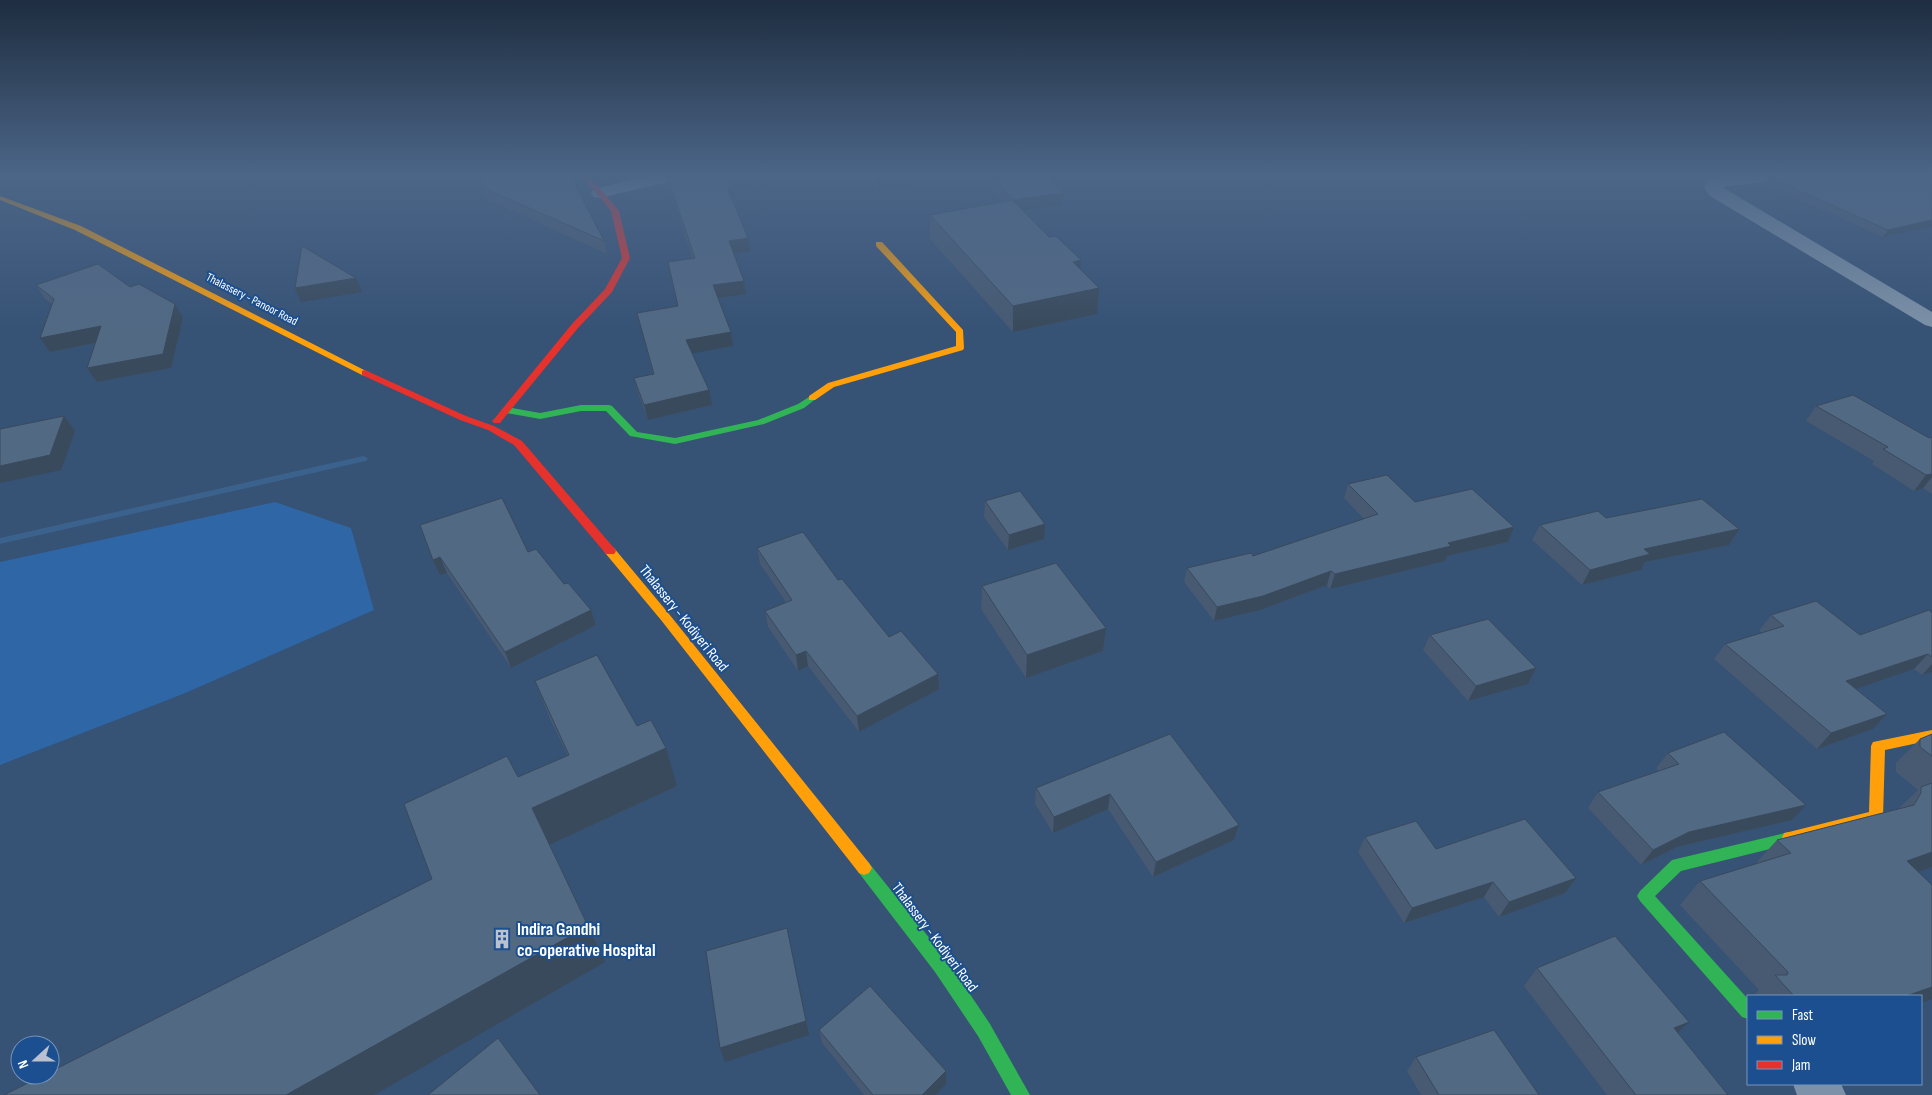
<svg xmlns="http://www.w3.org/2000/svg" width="1932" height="1095" font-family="'Sofia Sans Condensed',sans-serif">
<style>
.green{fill:#2f66a5}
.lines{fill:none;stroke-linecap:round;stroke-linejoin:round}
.stream{fill:#3b618d;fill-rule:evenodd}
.street{fill:#7d92a8;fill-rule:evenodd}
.fast{fill:#30b455;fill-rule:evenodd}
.slow{fill:#ff9f0a;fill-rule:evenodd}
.jam{fill:#e5322d;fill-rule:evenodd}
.wall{fill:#475a72}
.shaded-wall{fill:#394a5c}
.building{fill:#526984;stroke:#394a5c}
.labels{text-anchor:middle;stroke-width:4;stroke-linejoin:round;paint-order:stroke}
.far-street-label{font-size:12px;fill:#fff;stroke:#1b4f8f}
.street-label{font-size:15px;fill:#fff;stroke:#1b4f8f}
.near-poi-label{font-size:18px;font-weight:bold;fill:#fff;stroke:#1b4f8f;text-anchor:start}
</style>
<rect width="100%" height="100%" fill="#365274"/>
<path class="green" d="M275,502l76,26 23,82 -191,84 -183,71v-203z"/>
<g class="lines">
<path class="stream" d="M363,456l3,1 2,2 -2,2 -366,83v-6z"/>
<g class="street">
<path d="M647,176h30l-2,4 -75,18 -6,-1 -3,-4 3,-4z"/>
<path d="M1779,176l-8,5 -49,6 210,125v15l-7,-2 -215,-129 -6,-9 4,-7 17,-4z"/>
<path d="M1793,1084h48l5,11h-49z"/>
</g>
<g class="fast">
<path d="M812,395l5,3 -13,10 -40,16 -89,20 -45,-8 -24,-25h-25l-41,8 -34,-6 -5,-3 5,-3 34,6 41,-8h28l3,1 25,26 38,6 83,-18 40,-16z"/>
<path d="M1789,832l5,1 2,5 -2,5 -113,28 -26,25 93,103v20l-6,-2 -102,-116 -3,-5 3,-5 32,-31z"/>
<path d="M864,861l5,2 78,97 43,64 40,71h-19l-33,-59 -43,-64 -76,-99 -3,-5 3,-5z"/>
</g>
<g class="slow">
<path d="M0,196l81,30 289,147 -5,3 -3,-1 -287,-145 -75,-30z"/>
<path d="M876,242h6l81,88 1,18 -1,2 -129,37 -19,13h-6v-4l19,-13 128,-37v-14l-80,-86z"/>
<path d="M610,547l4,1 55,66 200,249 3,5 -3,5 -5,2 -5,-2 -198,-253 -55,-66 -2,-3z"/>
<path d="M1932,730v10l-47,10 -2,67 -2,4 -92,23 -5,-1 -2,-5 2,-5 5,-1 80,-20 2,-66 2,-4z"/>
</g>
<g class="jam">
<path d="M582,176h7l30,35 11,47 -18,34 -34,36 -78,95h-6l-2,-2 2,-2 78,-95 33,-35 17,-31 -11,-47z"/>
<path d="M365,370l101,46 28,10 28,15 92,107 2,3 -2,3h-8l-92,-109 -26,-15 -28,-10 -98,-45v-4z"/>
</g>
</g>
<g class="wall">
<path d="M478,176h93l33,65 3,13 -119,-54z"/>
<path d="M666,176h82l1,8 -17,3 2,12h-2l18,52 -16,3 10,27 2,13 -28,5 13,33 2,14 -41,7 20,52 -64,15 -10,-27 -4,-15 19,-4 -16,-61 41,-7 -10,-44 25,-3 -25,-75z"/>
<path d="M868,176h43v7l-33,7z"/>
<path d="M982,176h66l14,29 -39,6 26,26 32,23 -1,9 17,45 -84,18 -83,-93v-24l73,-13z"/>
<path d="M1932,176l-49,61 -119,-53 4,-7z"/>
<path d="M36,285l94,2 53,31 -12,50 -74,14 -1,-39 -46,9 2,-48 -7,-5z"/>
<path d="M1816,406l113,32 3,-1v57l-9,-6 -9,3 -42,-27 2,-3 -68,-40z"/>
<path d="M1348,484l67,18 93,40 -61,14 -2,5 -115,28 -3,-4 -67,25 -46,11 -30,-39 3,-14 66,-12 111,-37 -20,-21z"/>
<path d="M985,501l59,38 -36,11 -24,-33z"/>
<path d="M1606,518l123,27 -84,17 -4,8 -59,15 -50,-45 8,-15z"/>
<path d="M757,548l81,32 51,57 49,37 1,15 -80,43 -51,-66 -10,5 -30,-44 -3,-16 21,-9 -26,-38z"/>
<path d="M528,552l36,32 27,26 5,15 -85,43 -64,-95 -7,2 -7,-15z"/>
<path d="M982,586l124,42 -3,23 -77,27 -45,-69z"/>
<path d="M1932,613v59l-10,3 -8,-6 -58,20 31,25 -14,15 -56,20 -103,-90 11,-15 37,-11 -3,-2 12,-16 89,20z"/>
<path d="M1430,635l106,33 -8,16 -60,17 -45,-51z"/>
<path d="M535,681l102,45 40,60 -128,59 56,117 -87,-185 50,-21 -18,-37z"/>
<path d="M1170,734l69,91 -5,15 -81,37 -45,-68 -55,24 -18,-29 1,-16z"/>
<path d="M1932,734v133l-14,5 3,124h-168l6,-6 -79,-85 20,-24 55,-17 22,-24 121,-31 20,-19 -22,-18v-9l24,-24z"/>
<path d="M1668,753l138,52 -14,15 -115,27 -36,18 -53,-57 10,-16 61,-21 -3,-3z"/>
<path d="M1365,837l71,12 140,29 -11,15 -66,24 -15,-20 -80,26 -46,-71z"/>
<path d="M1537,968l140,65 51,62h-121l-83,-109z"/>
<path d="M819,1030l127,41v13l-10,11h-72l-42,-52z"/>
<path d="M1416,1057l123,38h-118l-14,-24z"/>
</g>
<g class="shaded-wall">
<path d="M727,176h21l1,8 -17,3 2,12 -5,1 -2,-13z"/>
<path d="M881,176h30v7l-33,7 -1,-13z"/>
<path d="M1063,193l-1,12 -50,7 1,-12z"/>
<path d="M1932,220v7l-49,10 5,-7z"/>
<path d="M748,238l2,13 -18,3 -3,-13z"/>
<path d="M1081,260l-2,26 -6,-24z"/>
<path d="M356,278l6,14 -61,10 -6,-14z"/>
<path d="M744,281l2,13 -31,5 -2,-14z"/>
<path d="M1099,288l-2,26 -84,18v-26z"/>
<path d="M175,304l8,14 -12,50 -74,14 -10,-14z"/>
<path d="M101,326l9,14 -60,12 -10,-14z"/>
<path d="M731,332l2,14 -44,8 -3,-14z"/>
<path d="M709,390l3,15 -64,15 -4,-15z"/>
<path d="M64,416l11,15 -14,39 -61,13v-17z"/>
<path d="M1932,474v3l-9,11 -9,3 12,-16z"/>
<path d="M1045,524l-1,15 -36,11 1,-15z"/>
<path d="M1514,527l-6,15 -61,14 -2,5 -115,28 5,-15 113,-31z"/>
<path d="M1739,529l-10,16 -84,17 -4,8 -59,15 8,-15 54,-21z"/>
<path d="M440,557l7,16 -7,2 -7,-15z"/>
<path d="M1331,571l-4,14 -67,25 -46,11 3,-14z"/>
<path d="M591,610l5,15 -85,43 -6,-16z"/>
<path d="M1106,628l-3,23 -77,27 1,-23z"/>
<path d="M806,651l2,15 -10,5 -2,-16z"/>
<path d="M1928,654l-14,15 -81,28 13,-16z"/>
<path d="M1932,664v8l-10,3z"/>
<path d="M1536,668l-8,16 -60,17 8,-15z"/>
<path d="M938,674l1,15 -80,43 -2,-16z"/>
<path d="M1887,714l-14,15 -56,20 14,-16z"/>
<path d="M666,748l11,38 -128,59 56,117 -231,133h-88l246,-287z"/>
<path d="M1110,794l-2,15 -55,24 1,-16z"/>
<path d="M1806,805l-14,15 -115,27 -36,18 12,-15 36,-18z"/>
<path d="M1239,825l-5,15 -81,37 3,-15z"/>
<path d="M1932,852v15l-51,18 26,-24z"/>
<path d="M1576,878l-11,15 -66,24 10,-15z"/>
<path d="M1493,882l-9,15 -80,26 8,-15z"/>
<path d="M787,928l22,107 -84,27 -5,-14z"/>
<path d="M1932,987v12l-11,4v-7h-15z"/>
<path d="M1689,1022l-18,17 3,-11z"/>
<path d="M946,1071v13l-10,11h-14z"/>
</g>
<g class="building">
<path d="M479,176h92l33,65 -120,-53z"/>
<path d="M667,176h60l5,10 -5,1 21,51 -19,3 15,40 -31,4 18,47 -45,8 23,50 -65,15 -10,-27 20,-4 -17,-61 41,-7 -10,-44 27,-4z"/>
<path d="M993,176h55l15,17 -50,7z"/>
<path d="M1770,176h162v44l-44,10 -120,-53z"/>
<path d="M1012,200l37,37 7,-1 25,24 -8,2 26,26 -86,18 -83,-91z"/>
<path d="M302,246l54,32 -61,10z"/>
<path d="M98,264l32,23 9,-3 36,20 -12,50 -76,14 14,-42 -61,12 14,-39 -18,-14z"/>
<path d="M1853,395l76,43 3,-1v37l-6,1 -43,-26 5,-2 -72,-41z"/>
<path d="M64,416l-14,39 -50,11v-37z"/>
<path d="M1387,475l28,27 57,-13 42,38 -66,16 3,3 -116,28 -4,-3 -68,25 -46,11 -30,-39 64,-15 2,3 125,-42 -30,-30z"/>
<path d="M1020,491l25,33 -36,11 -24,-34z"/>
<path d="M502,498l26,54 8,-3 28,35 4,-1 23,27 -86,42 -65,-95 -7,3 -13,-35z"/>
<path d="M1702,499l37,30 -95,20 6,5 -60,16 -50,-45 58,-14 8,7z"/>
<path d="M803,532l35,48 4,-1 47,58 12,-6 37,43 -81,42 -51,-65 -10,4 -31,-44 27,-11 -35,-52z"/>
<path d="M1056,563l50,65 -79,27 -45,-69z"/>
<path d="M1816,601l44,34 69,-25 3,3v44l-4,-3 -82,27 41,33 -56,19 -106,-89 59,-18 -13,-11z"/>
<path d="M1488,619l48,49 -60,18 -46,-51z"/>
<path d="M597,655l40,71 14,-6 15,28 -134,60 56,118 -302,169h-282l40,-20h6v-3l382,-193 -28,-75 103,-48 11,21 51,-22 -34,-74z"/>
<path d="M1724,732l82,73 -117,27 -36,18 -55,-58 81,-28 -11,-11z"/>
<path d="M1170,734l69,91 -83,37 -46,-68 -56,23 -18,-29z"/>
<path d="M1932,734v22l-12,-9v-8z"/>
<path d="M1932,783v69l-25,9 25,24v102l-26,9h-112l-19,-21h12l1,-3 -88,-91 91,-28 -14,-13 137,-35 7,-12v-6z"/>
<path d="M1525,819l51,59 -67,24 -16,-20 -81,26 -47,-71 51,-16 20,28z"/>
<path d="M787,928l19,93 -86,27 -14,-97z"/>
<path d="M1615,936l74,86 -15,6 54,67h-92l-99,-127z"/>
<path d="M870,986l76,85 -24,24h-49l-54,-65z"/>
<path d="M1494,1030l45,65h-100l-23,-38z"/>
<path d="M498,1038l42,57h-112z"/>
</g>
<linearGradient id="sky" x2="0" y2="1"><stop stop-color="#1e2d40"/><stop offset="0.53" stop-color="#4c6688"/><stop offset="1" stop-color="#4c6688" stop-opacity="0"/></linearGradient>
<rect width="1932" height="330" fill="url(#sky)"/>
<defs>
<symbol id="building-bare" viewBox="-9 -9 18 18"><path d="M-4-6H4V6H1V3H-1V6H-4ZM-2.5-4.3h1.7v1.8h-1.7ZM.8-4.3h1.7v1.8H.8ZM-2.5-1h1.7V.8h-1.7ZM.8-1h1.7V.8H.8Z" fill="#b9c2ce" stroke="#1b4f8f" stroke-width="2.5" paint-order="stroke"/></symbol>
</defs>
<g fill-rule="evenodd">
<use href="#building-bare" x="488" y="925" width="28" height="28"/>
</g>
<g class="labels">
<g class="far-street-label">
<text transform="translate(252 299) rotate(27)" y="4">Thalassery - Panoor Road</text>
</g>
<g class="street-label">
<text transform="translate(684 618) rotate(51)" y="5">Thalassery - Kodiyeri Road</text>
<text transform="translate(935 937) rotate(53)" y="5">Thalassery - Kodiyeri Road</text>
</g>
<g class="near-poi-label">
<text x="517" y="935">Indira Gandhi<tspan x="517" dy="21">co-operative Hospital</tspan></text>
</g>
</g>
<rect x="1747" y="995" width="175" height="90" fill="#1b4f8f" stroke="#7695bc"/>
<rect x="1757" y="1011" width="25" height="8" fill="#30b455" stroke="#7695bc"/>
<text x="1792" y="1020" font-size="15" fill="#ffffff">Fast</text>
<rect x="1757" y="1036" width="25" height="8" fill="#ff9f0a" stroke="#7695bc"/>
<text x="1792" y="1045" font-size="15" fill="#ffffff">Slow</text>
<rect x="1757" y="1061" width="25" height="8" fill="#e5322d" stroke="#7695bc"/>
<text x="1792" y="1070" font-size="15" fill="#ffffff">Jam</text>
<g transform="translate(35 1060) rotate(249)"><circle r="24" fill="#1b4f8f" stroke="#7695bc"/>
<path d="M0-4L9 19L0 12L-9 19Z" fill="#b9c2ce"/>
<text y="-8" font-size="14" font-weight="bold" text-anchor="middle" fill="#ffffff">N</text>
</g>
</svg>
